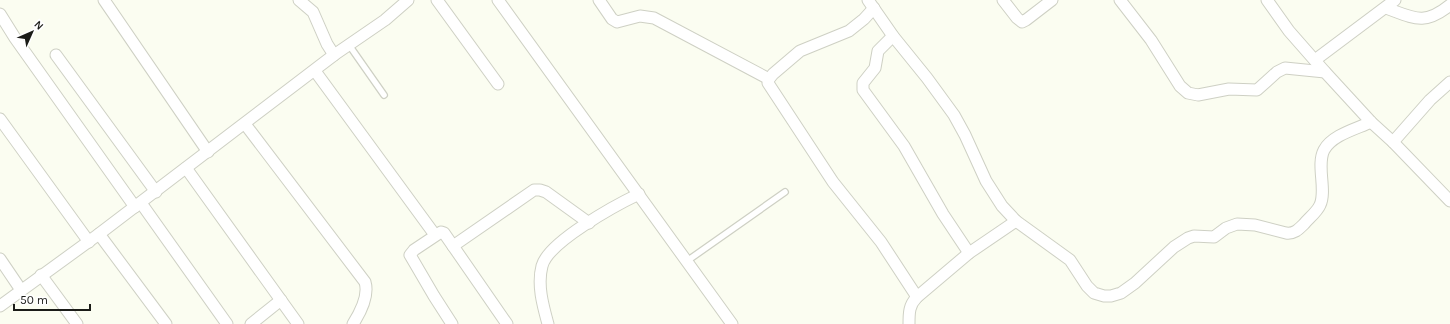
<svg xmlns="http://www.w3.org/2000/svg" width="1450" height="324" font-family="Karla,sans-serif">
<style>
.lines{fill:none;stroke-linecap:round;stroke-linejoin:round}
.service-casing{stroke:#ced0c4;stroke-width:8}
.minor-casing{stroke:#ced0c4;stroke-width:13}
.service{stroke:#fff;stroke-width:5.5}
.minor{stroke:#fff;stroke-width:11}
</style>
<rect width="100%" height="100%" fill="#fbfdf1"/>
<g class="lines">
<defs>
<g id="service">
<path d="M349,45l35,50"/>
<path d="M687,261l98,-69"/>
</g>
<g id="minor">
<path d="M104,0l104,152"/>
<path d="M299,0l14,12 14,32 7,11"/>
<path d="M437,0l61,84"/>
<path d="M498,0l234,324"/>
<path d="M599,0l13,19 5,3 23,-6 14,2 115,61"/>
<path d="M868,0l25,36 34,42 27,37 11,20 21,46 16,25 14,15 54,39 17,26 7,7 10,3h7l10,-3 14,-10 39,-36 14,-9 6,-2 20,1 12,-9 11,-4 18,1 31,8c8,1 12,-3 18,-9 5,-6 13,-12 16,-19 7,-15 -4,-40 4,-55 8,-15 32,-21 47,-28"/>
<path d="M1003,0l14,18 5,4 4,-2 26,-20"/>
<path d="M1120,0l31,40 29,46 8,7 10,2 31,-6 28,1 20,-18 8,-4 40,4"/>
<path d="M1267,0l22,31 36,41 46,50 22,20 57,59"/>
<path d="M874,8l-10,11 -15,12 -49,20 -27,23 -4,5 -1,4 65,99 48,60 36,55"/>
<path d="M1386,8c28,10 38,18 64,-3"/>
<path d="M0,14l15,24 120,169"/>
<path d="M893,36l-15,15 -3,17 -12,15v7l41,56 39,68 26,39"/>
<path d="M56,55l100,137"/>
<path d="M1315,60l80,-60"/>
<path d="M315,71l120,164"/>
<path d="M0,119l89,123"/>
<path d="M245,124l120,158c4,13 -5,31 -12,42"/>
<path d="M1393,142l37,-42 20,-18"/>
<path d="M186,168l112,156"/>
<path d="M141,203l86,121"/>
<path d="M99,234l67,90"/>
<path d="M453,246l81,-56h6l6,2 43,31"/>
<path d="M0,259l21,31"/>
<path d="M41,275l36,49"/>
<path d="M0,306l99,-72 235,-179 51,-35 23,-20"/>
<path d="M251,324l30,-24"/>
<path d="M452,324l-18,-28 -24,-41 4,-5 27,-18 3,1 63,91"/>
<path d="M548,324c-5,-18 -11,-39 -6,-58 6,-24 74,-61 97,-72"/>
<path d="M909,324c0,-11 0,-19 8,-27l52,-44 47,-32"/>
</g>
</defs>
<use href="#service" class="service-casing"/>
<use href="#minor" class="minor-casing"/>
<use href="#service" class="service"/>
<use href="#minor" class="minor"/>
</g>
<g transform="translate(32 32) rotate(45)" stroke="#ffffff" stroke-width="3" paint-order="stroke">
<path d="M0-3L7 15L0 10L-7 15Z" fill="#1b1c18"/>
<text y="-6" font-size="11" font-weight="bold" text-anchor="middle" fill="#1b1c18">N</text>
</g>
<path d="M14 304v6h76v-6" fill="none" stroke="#1b1c18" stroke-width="2"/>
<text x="20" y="304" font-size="12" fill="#1b1c18" stroke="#ffffff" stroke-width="3" paint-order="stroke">50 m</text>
</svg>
